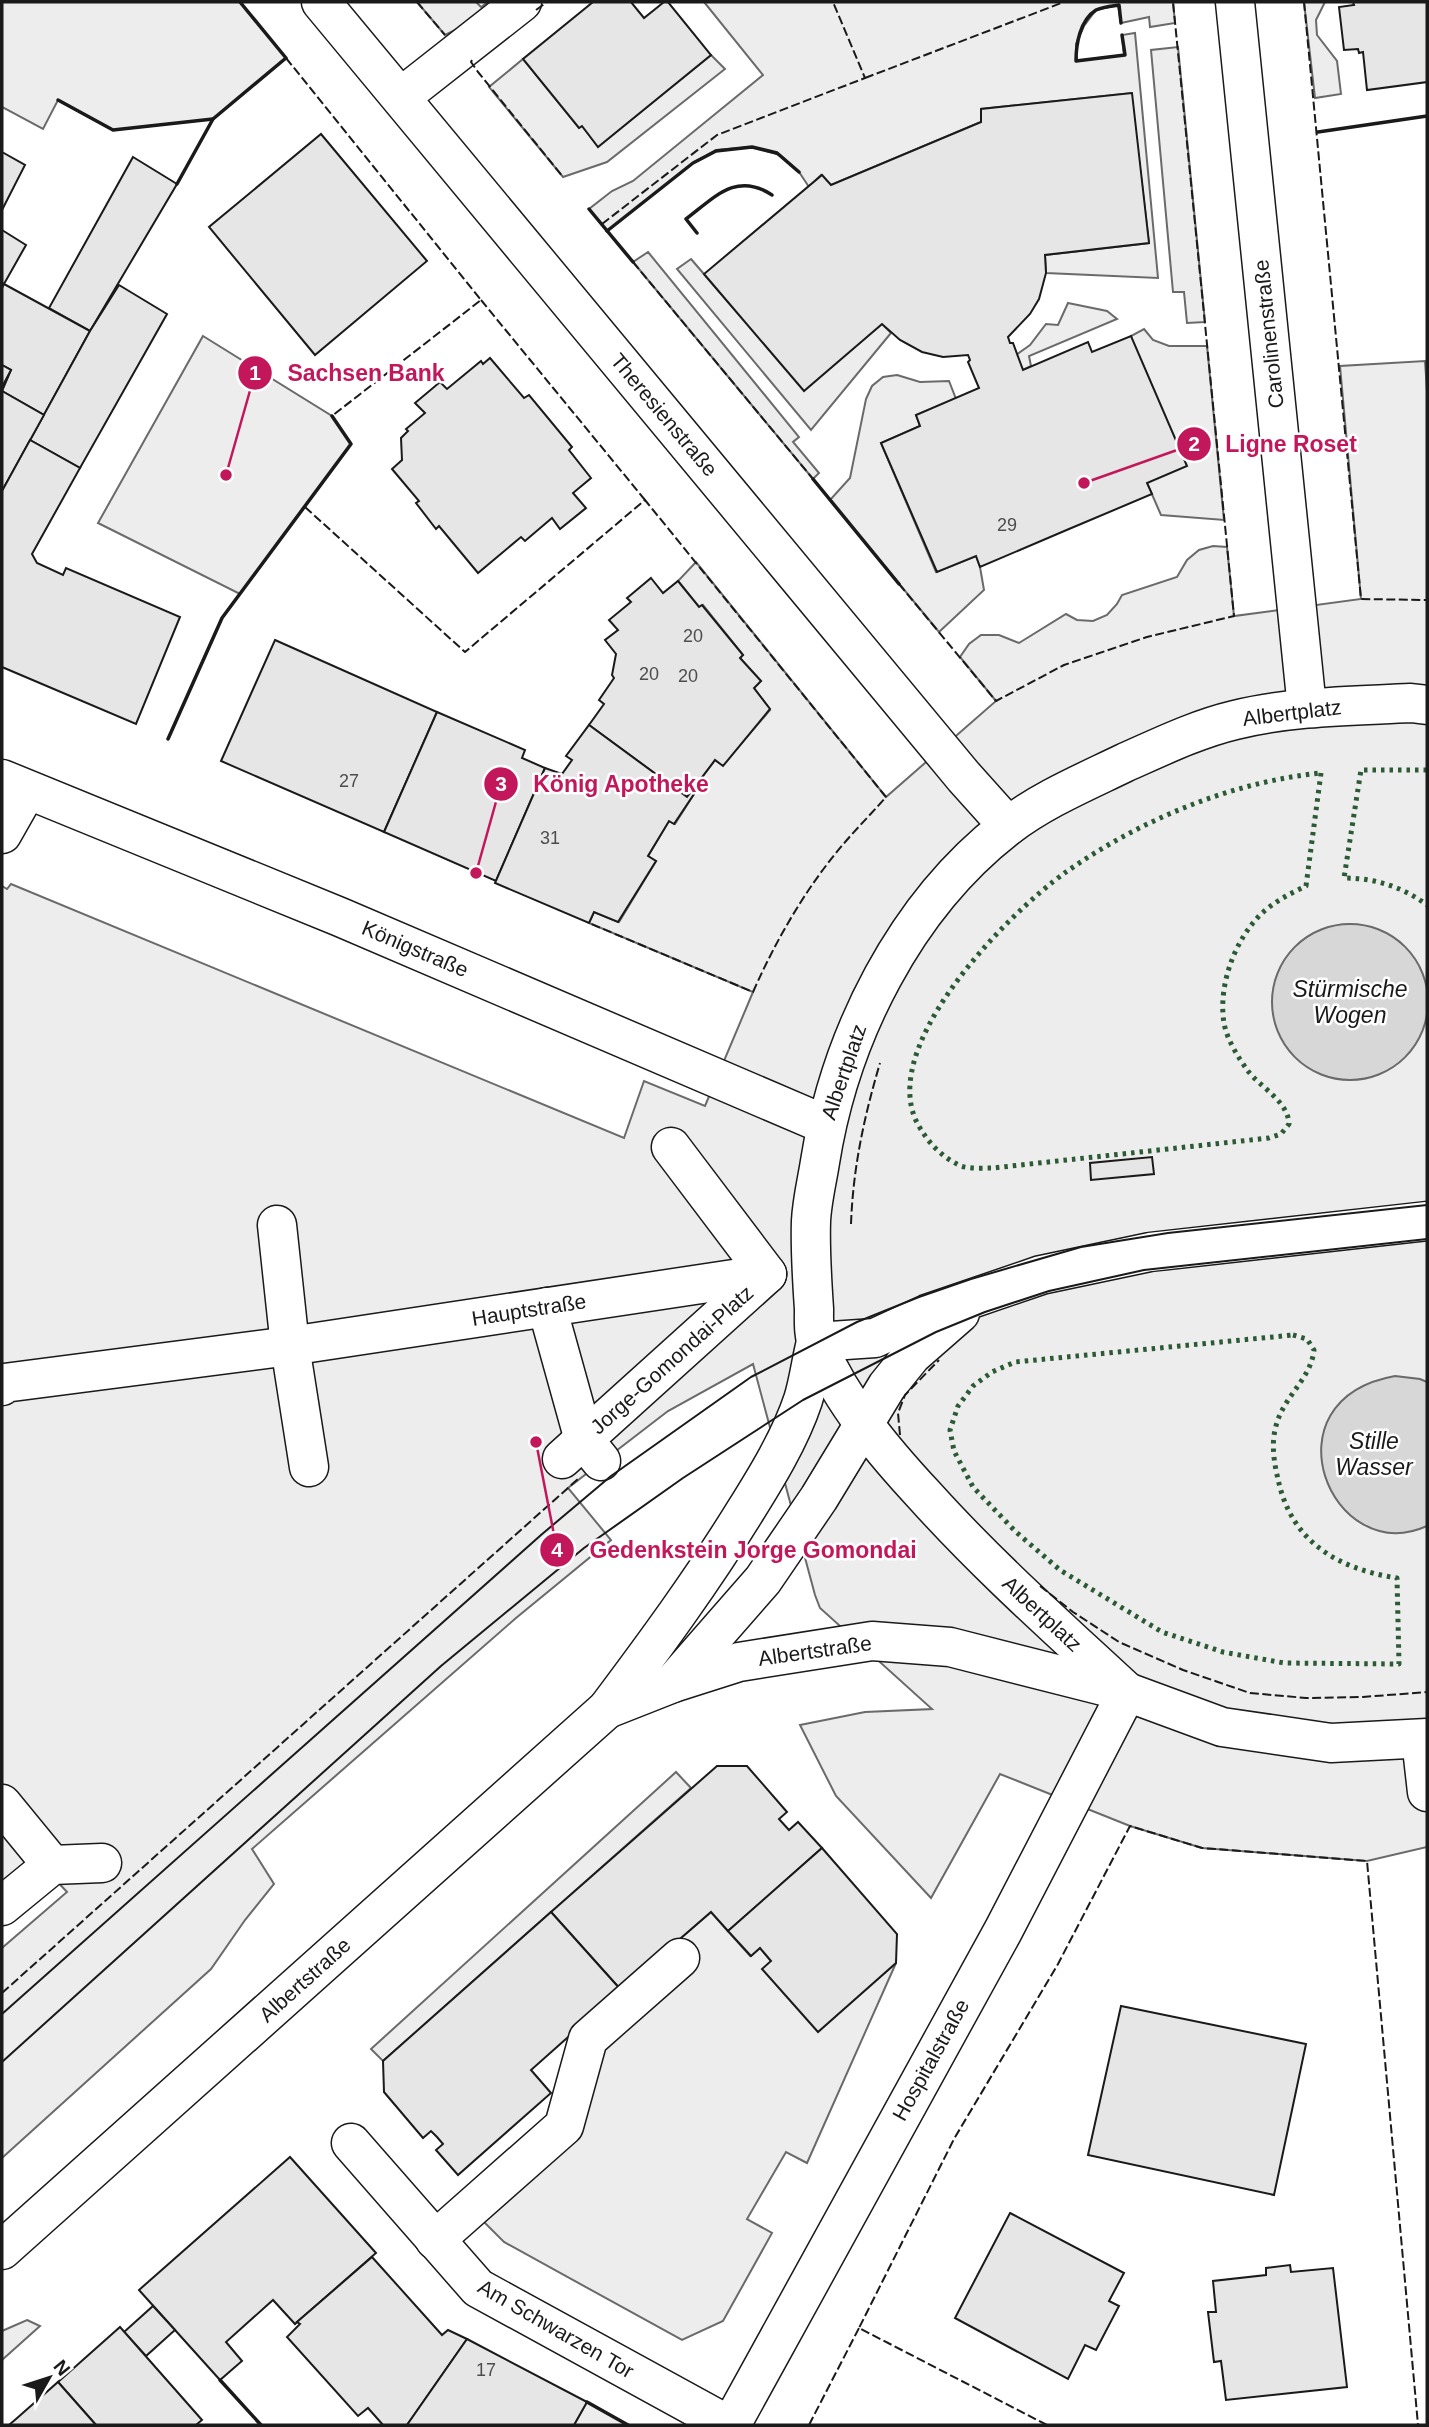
<svg xmlns="http://www.w3.org/2000/svg" width="1429" height="2427" font-family="Arial,sans-serif">
<style>
.built{fill:#ededed;stroke:#6a6a6a;stroke-width:2}
.water{fill:#d7d7d7;stroke:#6a6a6a;stroke-width:2}
.building{fill:#e6e6e6;stroke:#1a1a1a;stroke-width:2}
.lines{fill:none;stroke-linecap:round;stroke-linejoin:round}
.minor-casing{stroke:#1a1a1a;stroke-width:41}
.major-casing{stroke:#1a1a1a;stroke-width:41}
.minor{stroke:#fff;stroke-width:38}
.major{stroke:#fff;stroke-width:38}
.tram{stroke:#1a1a1a;stroke-width:2}
.hedge{stroke:#2b5a34;stroke-width:5;stroke-dasharray:3.5 5;stroke-linecap:butt}
.fence{stroke:#1a1a1a;stroke-width:2;stroke-dasharray:9 3.5;stroke-linecap:butt}
.wall{stroke:#1a1a1a;stroke-width:3.5}
.labels{text-anchor:middle;stroke-width:5;stroke-linejoin:round;paint-order:stroke}
.number-label{font-size:18px;fill:#4d4d4d}
.street-label{font-size:21px;fill:#1a1a1a;stroke:#fff}
.water-label{font-size:23px;font-style:italic;fill:#1a1a1a;stroke:#fff}
.leader{fill:none;stroke:#c2185b;stroke-width:2.5}
.callout-dot{fill:#c2185b;stroke:#fff;stroke-width:2.5}
.mark-label{font-size:21px;text-anchor:middle;font-weight:bold;fill:#fff}
.callout-label{font-size:23px;text-anchor:middle;font-weight:bold;fill:#c2185b;stroke:#fff;stroke-width:5;stroke-linejoin:round;paint-order:stroke}
</style>
<rect width="100%" height="100%" fill="#fff"/>
<g class="built">
<path d="M2,2h238l46,56 -73,61 -100,11 -55,-30 -15,29 -41,-22z"/>
<path d="M417,2h59l5,5 7,-5h13l-17,14 -39,19z"/>
<path d="M704,2h469l2,21 -25,4 -1,-10 -28,6 -3,-18 -22,5 -12,16 -8,18 1,17 47,-6 -2,-20 13,-2 23,245 -112,-5 -1,-18 104,-12 -18,-150 -150,16v13l-150,63 -10,-10 -12,12 -10,-15 -19,-17 -28,-8 -36,3 -23,13 -86,68 -18,-22 23,-18 21,-10 130,-106z"/>
<path d="M1304,2h21l-9,18 1,15 20,26 4,33 -26,4z"/>
<path d="M1178,47l27,275 -18,1 -3,-31h-11l-22,-242z"/>
<path d="M711,55l14,14 -118,93 -44,15 -74,-90 34,-28 56,69 3,-2 16,20z"/>
<path d="M648,252l151,185 -6,5 26,31 -6,6 -180,-217z"/>
<path d="M691,259l113,131 78,-66 9,9 -80,97 -134,-161z"/>
<path d="M1068,303l39,8 10,8 -88,37 2,10 -8,4 -7,-15 14,-10 16,-21 12,1z"/>
<path d="M1144,329l9,11 16,6h38l17,174 -63,-5 -14,-32 -16,-147z"/>
<path d="M203,336l129,80 19,28 -111,150 -142,-71z"/>
<path d="M1425,361l2,30v1456l-60,14 -165,-13 -72,-22 -130,-52 -69,124 -95,-102 -36,-71 65,-13 67,-3 -112,-101 -5,-13 -62,-231 -85,47 -100,77 43,52 -95,78 -264,231 22,35 -29,36 -34,49 -209,189v-210l65,-56 -14,-15 -51,44v-1035l5,3 4,-5 613,254 20,-57 61,25 48,-114 -164,-69 5,-11 25,10 37,-61 -8,-5 21,-35 6,3 19,-30 -3,-2 24,-32 8,5 47,-55 -16,-22 7,-7 -21,-23 3,-3 -40,-50 -4,2 -21,-26 18,-19 190,235 110,-96 -36,-44 9,-13 12,-9h18l20,8 47,-29 11,6 16,1 14,-6 10,-11 5,-9 55,-18 10,-17 12,-10 14,-4 14,1 7,69 127,-17 -21,-233z"/>
<path d="M897,375l23,7 29,-1 7,18 -40,16 4,11 -39,17 55,129 40,-16 4,11 4,23 -45,42 -109,-132 20,-22 16,-79 6,-13 11,-9z"/>
<path d="M676,1772l15,16 -308,273 -12,-12z"/>
<path d="M711,1912l39,44 10,-8 11,13 47,70 78,-68 -89,200 -21,-11 -39,67 25,14 -49,88 -41,19 -178,-98 -20,-20 5,-14 114,-168 73,-98z"/>
<path d="M27,2320l13,6 -38,34v-29z"/>
<path d="M587,2402l41,23h-54z"/>
</g>
<g class="water">
<circle cx="1350" cy="1002" r="78"/>
<path d="M1395,1376l25,3 7,3v144c-96,43 -165,-126 -32,-150z"/>
</g>
<g class="building">
<path d="M593,2h38l13,16 20,-16h4l43,53 -113,92 -16,-21 -3,2 -56,-69z"/>
<path d="M1353,2h74v80l-60,8 -4,-38 -4,1 -1,-4 -14,1 -5,-43 15,-2z"/>
<path d="M1132,93l17,150 -104,12 1,18 -7,26 -9,15 -22,23 2,6h3l10,27 65,-28 4,10 39,-16 56,130 -40,17 5,11 -83,35 -89,38 -4,-11 -39,16 -56,-129 39,-17 -4,-11 63,-27 -11,-26 2,-2 -2,-5 -25,2 -21,-5 -22,-12 -18,-16 -78,67 -100,-117 118,-99 9,10 150,-63v-13z"/>
<path d="M321,134l106,127 -112,94 -106,-128z"/>
<path d="M2,152l23,13 -23,45z"/>
<path d="M133,157l44,27 -87,147 -41,-23z"/>
<path d="M2,230l24,15 -22,39 -2,-1z"/>
<path d="M4,284l86,47 -46,84 -42,-24 9,-21 -9,-5v-77z"/>
<path d="M119,285l48,29 -87,154 -50,-28 60,-109z"/>
<path d="M490,358l34,40 5,-3 43,52 -3,3 22,28 -18,15 13,15 -26,21 -8,-11 -27,23 -4,-4 -43,36 -39,-47 -3,3 -20,-26 3,-2 -27,-32 10,-9 -1,-22 7,-7 -2,-2 19,-16 -10,-10 25,-21 7,7 34,-28 2,3z"/>
<path d="M2,365l9,5 -9,17z"/>
<path d="M2,391l42,24 -42,76z"/>
<path d="M30,440l50,28 -48,86 5,9 26,12 3,-7 114,49 -44,107 -134,-57v-176z"/>
<path d="M651,578l12,15 15,-12 21,26 3,-2 41,50 -3,3 21,23 -7,7 16,21 -47,57 -8,-6 -28,37 -98,-72 15,-21 -5,-4 15,-22 -2,-3 4,-21 -11,-14 13,-10 -9,-10 22,-18 -4,-4z"/>
<path d="M275,640l162,72 -53,120 -163,-71z"/>
<path d="M437,712l88,38 -3,8 23,10 -49,113 -112,-49z"/>
<path d="M589,725l98,72 4,-5 3,2 -20,30 -5,-3 -21,35 8,5 -38,61 -24,-10 -5,11 -94,-40 50,-115 17,6 10,-14 -6,-4z"/>
<path d="M1152,1157l2,17 -63,6 -1,-17z"/>
<path d="M717,1766h30l40,46 -8,7 10,11 9,-8 24,26 -94,83 -17,-19 -90,78 -70,-78z"/>
<path d="M822,1848l75,86 -1,29 -78,69 -56,-63 9,-8 -11,-13 -9,8 -23,-25z"/>
<path d="M551,1912l70,78 -90,80 20,23 -93,82 -22,-25 7,-6 -6,-7 -6,-6 -8,7 -39,-46 -1,-31z"/>
<path d="M1121,2006l185,38 -32,151 -186,-40z"/>
<path d="M290,2157l86,96 -81,71 -22,-24 -47,42 16,19 -22,19 -81,-90z"/>
<path d="M1010,2213l114,60 -15,28 10,5 -23,44 -11,-5 -17,34 -113,-61z"/>
<path d="M372,2257l70,78 6,-5 19,9 -60,86h-24l-15,-17 -10,8 -71,-79 13,-13 -3,-2z"/>
<path d="M1290,2265l1,7 42,-4 14,119 -121,13 -5,-39 -7,1 -6,-50h8l-3,-31 53,-6v-7z"/>
<path d="M153,2306l22,24 -29,26 -22,-24z"/>
<path d="M120,2327l82,93 -6,5h-100l-38,-43z"/>
<path d="M467,2339l120,63 -13,23h-167z"/>
<path d="M58,2382l38,43h-87l7,-6z"/>
</g>
<g class="lines">
<defs>
<g id="minor">
<path d="M321,2l643,775 44,49"/>
<path d="M1235,2l72,706"/>
<path d="M401,97l121,-95"/>
<path d="M2,779l338,138 486,208"/>
<path d="M2,834l25,-44"/>
<path d="M277,1225l13,121 19,121"/>
<path d="M547,1307l37,133 17,21"/>
<path d="M816,1342l59,-4 52,-24 114,-39 109,-23 277,-31"/>
<path d="M2,1386l2,-3 286,-37 477,-72"/>
<path d="M562,1459l205,-185 -96,-127"/>
<path d="M673,1683l90,-103 56,-82 68,-112 25,-31 48,-42"/>
<path d="M1421,1739l6,53"/>
<path d="M2,1804l50,61"/>
<path d="M2,1906l50,-41 50,-2"/>
<path d="M351,2143l127,145 250,137"/>
<path d="M435,2240l129,-114 24,-87 92,-81"/>
<path d="M731,2425l272,-494 124,-239"/>
</g>
<g id="major">
<path d="M1127,1692c-69,-64 -139,-126 -202,-196 -41,-44 -83,-94 -107,-150 -5,-11 -4,-25 -4,-37 -2,-29 -4,-59 -3,-88 1,-20 6,-40 9,-59 20,-126 85,-256 187,-335 35,-27 78,-45 117,-64 36,-16 73,-34 111,-43 57,-14 117,-14 176,-17l16,2"/>
<path d="M607,1709l66,-26 66,-21 133,-21 78,6 177,45 95,35 109,16 96,-5"/>
<path d="M2,2250l605,-541c48,-64 95,-128 137,-196 22,-35 46,-74 59,-113 6,-19 8,-39 13,-58"/>
</g>
</defs>
<use href="#minor" class="minor-casing"/>
<use href="#major" class="major-casing"/>
<use href="#minor" class="minor"/>
<use href="#major" class="major"/>
<g class="tram">
<path d="M2,2014l539,-479 70,-59 140,-99 106,-55 62,-25 52,-18 110,-32 87,-14 259,-28"/>
<path d="M2,2062l439,-396 143,-118 99,-70 120,-78 133,-68 49,-20 64,-21 95,-21 283,-31"/>
</g>
<g class="hedge">
<path d="M1427,770h-66l-17,108c31,0 59,9 83,27"/>
<path d="M1321,773l-15,113c-17,8 -32,16 -45,28 -27,27 -43,72 -37,109 3,17 14,34 24,48 13,17 40,30 41,53l-8,10 -12,4 -276,30c-10,0 -23,1 -32,-2 -16,-7 -30,-20 -39,-35 -54,-77 85,-217 144,-259 74,-52 165,-90 255,-99z"/>
<path d="M1293,1335l14,4 7,11c-3,29 -31,47 -38,76 -5,17 -2,37 2,53 13,63 60,90 119,99l2,86 -115,-1 -61,-11 -61,-20 -102,-62 -44,-38 -43,-45 -19,-36 -4,-21 8,-24 15,-20 19,-14 23,-10z"/>
</g>
<g class="fence">
<path d="M417,2l28,33"/>
<path d="M1304,2l57,597 66,1"/>
<path d="M536,10l11,-8"/>
<path d="M286,58l195,242 -149,116"/>
<path d="M472,60l-1,2 7,10 85,105"/>
<path d="M865,78l199,-76"/>
<path d="M602,224l115,-89 148,-57 -32,-76"/>
<path d="M633,262l180,217"/>
<path d="M481,300l164,200"/>
<path d="M305,507l160,145 180,-152 241,297c-13,15 -27,29 -40,44 -39,45 -69,97 -93,151l-164,-69"/>
<path d="M899,584l97,117 68,-36 83,-28 87,-21 -61,-614"/>
<path d="M851,1224c2,-56 13,-107 29,-161"/>
<path d="M900,1435l-2,-22 7,-18 34,-35"/>
<path d="M1040,1586l33,26 46,30 64,28 67,23 56,5 57,-1 64,-5"/>
<path d="M2,1993l576,-514"/>
<path d="M809,2425l50,-97"/>
<path d="M1047,2425l-188,-97 95,-189 104,-175 72,-138 72,22 165,13 51,564"/>
</g>
<g class="wall">
<path d="M1121,23l-2,-18c-7,1 -17,2 -23,5 -16,10 -20,34 -20,51l49,-6 -3,-20"/>
<path d="M58,100l55,30 100,-11"/>
<path d="M1318,132l109,-16"/>
<path d="M177,184l36,-65 73,-61 -46,-56"/>
<path d="M589,209l44,53"/>
<path d="M607,231l86,-68 23,-12 36,-4 25,6 22,19"/>
<path d="M697,233l-11,-14c28,-21 50,-48 86,-24"/>
<path d="M813,479l86,105"/>
<path d="M168,739l54,-121 129,-174 -19,-28"/>
<path d="M220,2380l41,45"/>
<path d="M587,2402l41,23"/>
</g>
</g>
<g class="labels">
<g class="number-label">
<text x="1007" y="531">29</text>
<text x="693" y="642">20</text>
<text x="649" y="680">20</text>
<text x="688" y="682">20</text>
<text x="349" y="787">27</text>
<text x="550" y="844">31</text>
<text x="486" y="2376">17</text>
</g>
<g class="street-label">
<text transform="translate(1269 334) rotate(-96)" y="7">Carolinenstraße</text>
<text transform="translate(664 415) rotate(50)" y="7">Theresienstraße</text>
<text transform="translate(1292 713) rotate(-7)" y="7">Albertplatz</text>
<text transform="translate(415 949) rotate(23)" y="7">Königstraße</text>
<text transform="translate(844 1072) rotate(-71)" y="7">Albertplatz</text>
<text transform="translate(529 1310) rotate(-9)" y="7">Hauptstraße</text>
<text transform="translate(672 1360) rotate(-42)" y="7">Jorge-Gomondai-Platz</text>
<text transform="translate(1042 1614) rotate(43)" y="7">Albertplatz</text>
<text transform="translate(815 1651) rotate(-8)" y="7">Albertstraße</text>
<text transform="translate(305 1980) rotate(-42)" y="7">Albertstraße</text>
<text transform="translate(931 2060) rotate(-61)" y="7">Hospitalstraße</text>
<text transform="translate(556 2329) rotate(30)" y="7">Am Schwarzen Tor</text>
</g>
<g class="water-label">
<text x="1350" y="997">Stürmische<tspan x="1350" dy="26">Wogen</tspan></text>
<text x="1374" y="1449">Stille<tspan x="1374" dy="26">Wasser</tspan></text>
</g>
</g>
<path class="leader" d="M226 475L255 373M1084 483L1194 444M476 873L501 784M536 1442L557 1550"/>
<g class="callout-dot">
<circle cx="226" cy="475" r="7"/>
<circle cx="1084" cy="483" r="7"/>
<circle cx="476" cy="873" r="7"/>
<circle cx="536" cy="1442" r="7"/>
<circle cx="255" cy="373" r="18"/>
<circle cx="1194" cy="444" r="18"/>
<circle cx="501" cy="784" r="18"/>
<circle cx="557" cy="1550" r="18"/>
</g>
<g class="mark-label">
<text x="255" y="380">1</text>
<text x="1194" y="451">2</text>
<text x="501" y="791">3</text>
<text x="557" y="1557">4</text>
</g>
<g class="callout-label">
<text x="366" y="381">Sachsen Bank</text>
<text x="1291" y="452">Ligne Roset</text>
<text x="621" y="792">König Apotheke</text>
<text x="753" y="1558">Gedenkstein Jorge Gomondai</text>
</g>
<rect width="1429" height="2427" fill="none" stroke="#1a1a1a" stroke-width="7"/>
<g transform="translate(49 2378) rotate(51)" stroke="#ffffff" stroke-width="5" paint-order="stroke">
<path d="M0-5L12 26L0 18L-12 26Z" fill="#1a1a1a"/>
<text y="-10" font-size="19" font-weight="bold" text-anchor="middle" fill="#1a1a1a">N</text>
</g>
</svg>
